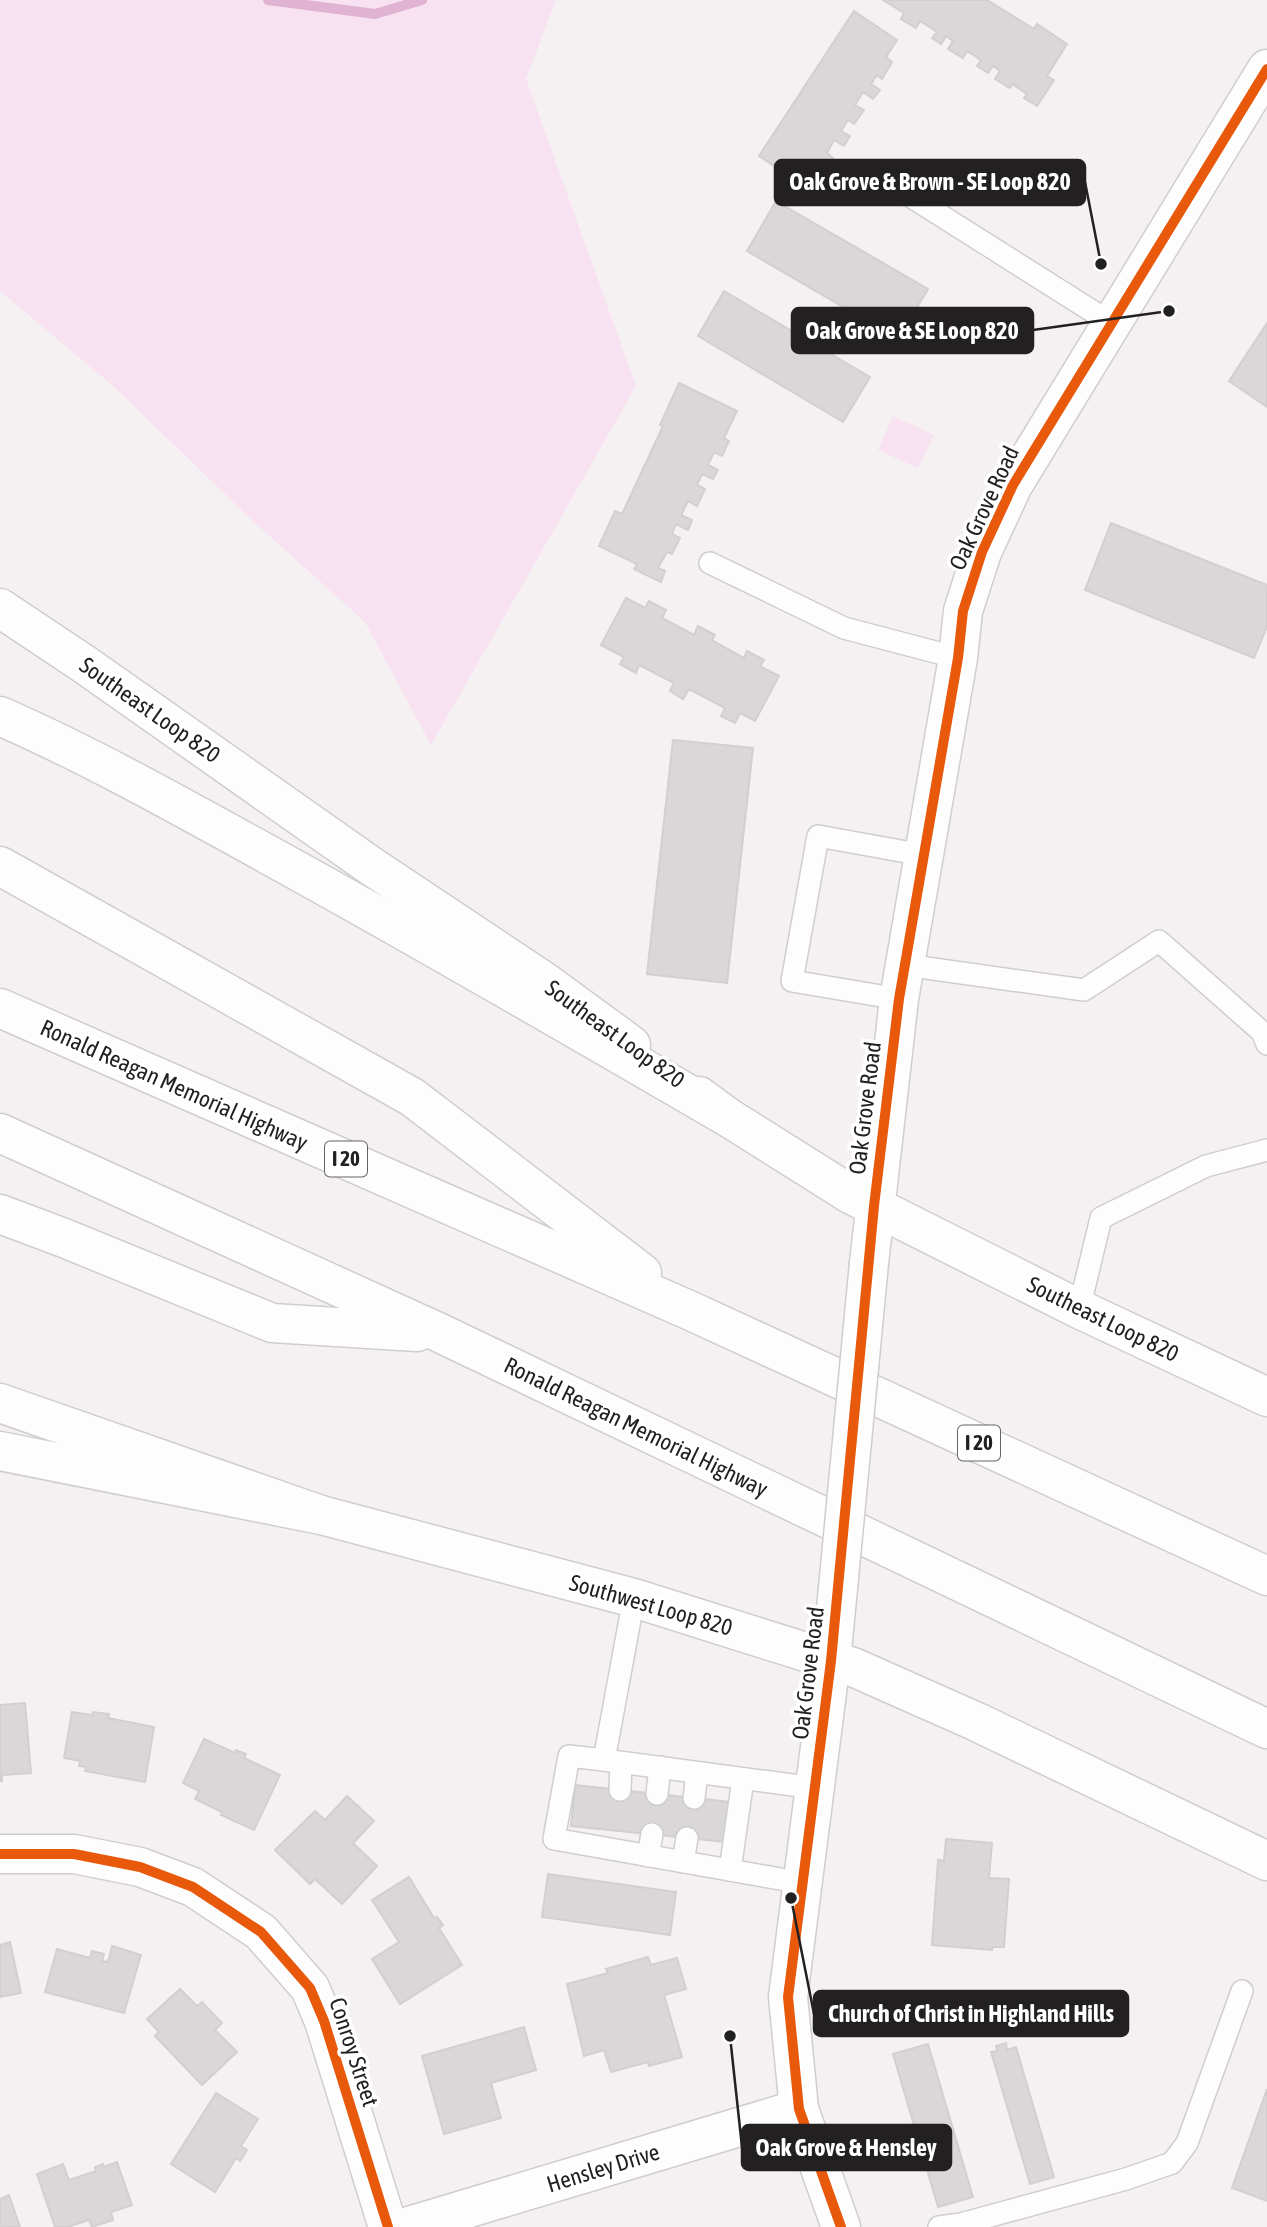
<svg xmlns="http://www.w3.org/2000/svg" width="1267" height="2227" font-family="'Asap Condensed',sans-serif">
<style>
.green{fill:#f8e1f0}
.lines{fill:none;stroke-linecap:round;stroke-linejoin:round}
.stream{stroke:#dfb3d1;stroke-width:10}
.building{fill:#dad7d9;stroke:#d2cfd1;stroke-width:2}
.lane-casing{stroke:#d0cdcf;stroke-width:24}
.street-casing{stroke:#d0cdcf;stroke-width:41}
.secondary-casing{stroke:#d0cdcf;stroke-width:41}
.highway-casing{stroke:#d0cdcf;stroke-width:41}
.lane{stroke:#fefdfd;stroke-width:21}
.street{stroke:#fefdfd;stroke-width:38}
.secondary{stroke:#fefdfd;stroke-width:38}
.highway{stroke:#fefdfd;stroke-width:38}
.secondary-bridge-casing{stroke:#d0cdcf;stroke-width:41;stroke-linecap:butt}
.secondary-bridge{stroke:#fefdfd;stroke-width:38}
.cycleway-casing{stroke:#fff;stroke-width:15}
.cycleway{stroke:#e8590c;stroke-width:10}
.labels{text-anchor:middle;stroke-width:7;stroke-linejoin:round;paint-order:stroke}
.shield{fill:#fff;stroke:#656364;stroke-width:2}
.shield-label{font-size:21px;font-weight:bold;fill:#232022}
.street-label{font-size:23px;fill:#232022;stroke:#fff}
.leader{fill:none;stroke:#232022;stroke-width:2.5}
.callout-dot{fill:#232022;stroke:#fff;stroke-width:2.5}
.callout{fill:#232022;stroke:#232022;stroke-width:2.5}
.callout-label{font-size:24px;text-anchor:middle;font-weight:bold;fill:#fff}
</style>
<rect width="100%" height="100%" fill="#f5f1f3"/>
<g class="green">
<path d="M0,0h556l-30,79 110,307 -205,359 -66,-123 -112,-101 -141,-136 -112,-94z"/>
<path d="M893,416l41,19 -16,33 -40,-18z"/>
</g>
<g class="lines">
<path class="stream" d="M268,0l107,14 47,-14"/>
</g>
<g class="building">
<path d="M883,0h104l47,29 3,-5 30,20 -20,32 7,4 -17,26 -13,-8 3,-4 -15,-10 -2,4 -15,-9 5,-8 -7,-5 -5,7 -11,-7 4,-6 -14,-9 -4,7 -15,-9 5,-8 -7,-5 -5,8 -9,-6 5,-6 -17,-11 -4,7 -15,-9 3,-6z"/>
<path d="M854,11l43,29 -11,17 6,5 -10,17 -5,-4 -6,9 9,6 -7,9 -10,-7 -8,13 9,5 -10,14 -6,-4 -7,11 9,5 -6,10 -10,-6 -7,13 6,5 -10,15 -8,-5 -6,9 12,7 -5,9 -57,-37z"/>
<path d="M776,201l152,88 -30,50 -151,-88z"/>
<path d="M724,291l146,86 -27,45 -145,-86z"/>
<path d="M1267,323v84l-38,-26z"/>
<path d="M679,383l58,28 -13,27 5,3 -7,15 -8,-4 -6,13 10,5 -5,9 -11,-5 -5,11 8,4 -8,17 -9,-5 -7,14 11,5 -4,10 -12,-6 -4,10 8,4 -8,16 -5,-2 -9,16 7,3 -4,11 -27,-13 3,-5 -38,-18 16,-35 7,3 41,-88 -3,-1 5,-11z"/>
<path d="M1111,523l156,62v42l-13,31 -169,-68z"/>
<path d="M626,598l19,10 4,-7 17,9 -4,8 32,17 4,-9 17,9 -3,5 32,18 3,-7 17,9 -4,6 19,10 -24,45 -15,-8 -5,10 -14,-7 4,-8 -36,-19 -6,10 -13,-8 4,-8 -35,-18 -3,8 -16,-9 4,-7 -23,-12z"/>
<path d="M673,740l80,8 -26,235 -80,-9z"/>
<path d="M25,1703l6,70 -29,2v6h-2v-76z"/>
<path d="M72,1712l20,3 1,-3 16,2 -1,4 46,9 -9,55 -60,-11 1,-4 -7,-1 1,-5 -16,-3z"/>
<path d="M204,1739l31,14 1,-3 10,4 -2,4 36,17 -26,55 -33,-15 1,-3 -27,-13 4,-8 -16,-8z"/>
<path d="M575,1785l155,17 -5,40 -154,-16z"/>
<path d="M347,1796l27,25 -21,22 24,23 -35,38 -27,-25 -5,5 -35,-34 40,-39 10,9z"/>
<path d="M946,1839l46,4 -3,35 20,1 -5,68h-12v3l-60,-5 6,-85 6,1z"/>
<path d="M548,1874l128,18 -6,43 -128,-18z"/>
<path d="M409,1877l25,41 3,-1 6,8 -4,3 23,37 -62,39 -28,-45 27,-17 -27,-42z"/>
<path d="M10,1942l11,51 -21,4v-52z"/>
<path d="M112,1946l29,9 -17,58 -79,-21 12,-43 33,9 2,-7 12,3 -2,7 6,1z"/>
<path d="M648,1957l3,8 26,-7 9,31 -22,6 18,62 -33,9 -1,-4 -37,10 -7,-22 -20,6 -17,-72 41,-11 -2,-4z"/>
<path d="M180,1989l17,17 5,-4 20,21 -7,7 22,22 -35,33 -47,-49 4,-4 -12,-13z"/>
<path d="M524,2027l12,43 -45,13 10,35 -57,16 -22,-78z"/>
<path d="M1006,2043l1,7 9,-3 38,130 -24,7 -39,-132 6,-1 -1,-5z"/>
<path d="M928,2044l45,153 -35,10 -45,-153z"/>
<path d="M1267,2089v112l-35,-13z"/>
<path d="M216,2093l42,26 -17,27 6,4 -7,11 -4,-3 -21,34 -44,-28z"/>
<path d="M117,2162l15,43 -21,7 2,8 -21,7 -3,-7 -21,7h-13l-18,-53 26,-10 6,16 27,-9 -1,-4 8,-3 1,3z"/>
<path d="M9,2195l11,32h-20v-28z"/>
</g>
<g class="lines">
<defs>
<g id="lane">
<path d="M872,172l239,151"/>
<path d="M710,563l134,65 114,30"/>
<path d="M905,965l179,25 75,-49 103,91 5,12"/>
<path d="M899,999l-107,-18 26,-145 105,19"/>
<path d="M1079,1309l22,-91 105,-52 61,-16"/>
<path d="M634,1598l-30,162 211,28"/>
<path d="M604,1760l-35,-4 -15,83 249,44"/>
<path d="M620,1790l1,-27"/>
<path d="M657,1794l3,-27"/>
<path d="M694,1798l3,-25"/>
<path d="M648,1856l4,-22"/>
<path d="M683,1862l4,-24"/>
<path d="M730,1870l13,-91"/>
<path d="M939,2227l22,-3 165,-45 46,-16 15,-20 55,-152"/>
</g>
<g id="street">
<path d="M0,1854h74l66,13 53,20 68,45 49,56 14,33 64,206"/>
<path d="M406,2227l393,-118"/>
</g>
<g id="secondary">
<path d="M0,608l84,56 287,202 174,116 86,63"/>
<path d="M699,1096l27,20 124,78 229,115 188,88"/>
<path d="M869,1263l30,-264 59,-341 5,-47 19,-59 31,-67 254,-416"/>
<path d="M0,1451l321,64 313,83 219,69 124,55 290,139"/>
<path d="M838,1588l-7,73 -43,336 11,112 42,118"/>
</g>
<g id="highway">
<path d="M0,716c91,40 180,90 267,138 155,85 307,174 459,262"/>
<path d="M0,866l412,231 230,176"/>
<path d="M0,1008l691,303 576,265"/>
<path d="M0,1133l440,200 827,396"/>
<path d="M0,1214l64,24 208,85 145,9"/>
<path d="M0,1403l321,112"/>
</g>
</defs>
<use href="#lane" class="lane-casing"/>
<use href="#street" class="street-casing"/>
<use href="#secondary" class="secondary-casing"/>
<use href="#highway" class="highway-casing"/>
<use href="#lane" class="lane"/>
<use href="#street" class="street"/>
<use href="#secondary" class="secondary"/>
<use href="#highway" class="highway"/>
<defs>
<path id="secondary-bridge" d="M838,1588l31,-325"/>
</defs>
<use href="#secondary-bridge" class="secondary-bridge-casing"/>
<use href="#secondary-bridge" class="secondary-bridge"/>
<defs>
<g id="cycleway">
<path d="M0,1854h74l66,13 53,20 68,45 49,56 14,33 64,206"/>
<path d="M841,2227l-42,-118 -11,-112 43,-336 43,-455 25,-207 59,-341 5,-47 19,-59 31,-67 254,-416"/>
</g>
</defs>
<use href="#cycleway" class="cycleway-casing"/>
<use href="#cycleway" class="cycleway"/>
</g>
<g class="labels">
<g class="shield">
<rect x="325" y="1141.5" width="42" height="35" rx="5"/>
<rect x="958" y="1425.5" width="42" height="35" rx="5"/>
</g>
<g class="shield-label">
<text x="346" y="1166">I 20</text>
<text x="979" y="1450">I 20</text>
</g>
<g class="street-label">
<text transform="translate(984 508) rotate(-65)" y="8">Oak Grove Road</text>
<text transform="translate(150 710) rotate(35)" y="8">Southeast Loop 820</text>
<text transform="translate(615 1034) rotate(36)" y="8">Southeast Loop 820</text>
<text transform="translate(174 1085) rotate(24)" y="8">Ronald Reagan Memorial Highway</text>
<text transform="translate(865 1108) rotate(-83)" y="8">Oak Grove Road</text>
<text transform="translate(1103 1319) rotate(26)" y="8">Southeast Loop 820</text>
<text transform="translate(636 1427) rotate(26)" y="8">Ronald Reagan Memorial Highway</text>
<text transform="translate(651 1605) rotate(16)" y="8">Southwest Loop 820</text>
<text transform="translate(808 1673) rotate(-83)" y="8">Oak Grove Road</text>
<text transform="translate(354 2052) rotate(72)" y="8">Conroy Street</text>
<text transform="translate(603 2168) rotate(-17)" y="8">Hensley Drive</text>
</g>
</g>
<path class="leader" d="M1101 264L1085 182M1169 311L1033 330M791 1898L814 2014M730 2036L742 2147"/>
<g class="callout-dot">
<circle cx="1101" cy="264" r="7"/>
<circle cx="1169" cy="311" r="7"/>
<circle cx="791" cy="1898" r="7"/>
<circle cx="730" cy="2036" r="7"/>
</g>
<g class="callout">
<rect x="775" y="160" width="310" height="45" rx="7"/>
<rect x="792" y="308" width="241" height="45" rx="7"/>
<rect x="814" y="1991" width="314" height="45" rx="7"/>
<rect x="742" y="2125" width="209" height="45" rx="7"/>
</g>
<g class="callout-label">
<text x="930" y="190">Oak Grove &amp; Brown - SE Loop 820</text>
<text x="912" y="339">Oak Grove &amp; SE Loop 820</text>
<text x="971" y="2022">Church of Christ in Highland Hills</text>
<text x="846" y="2156">Oak Grove &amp; Hensley</text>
</g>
</svg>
